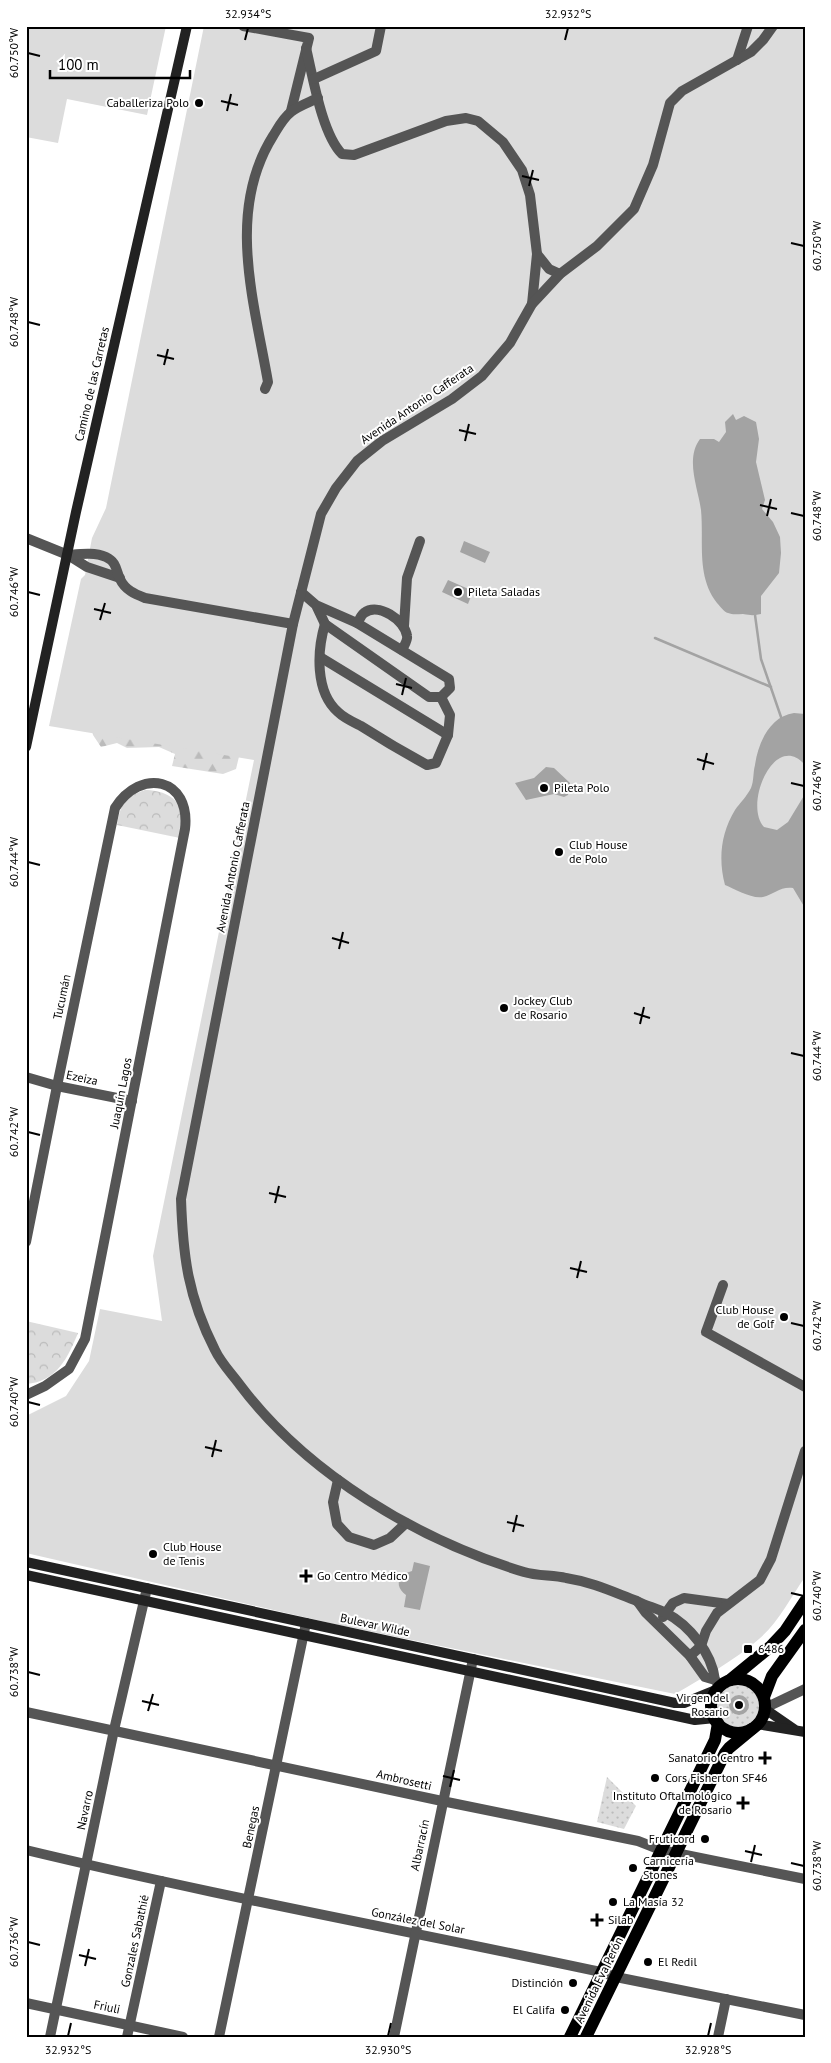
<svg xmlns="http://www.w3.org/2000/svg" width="831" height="2063" font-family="'PT Sans',sans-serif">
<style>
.grass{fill:url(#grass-dots)}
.forest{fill:url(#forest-firs)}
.park{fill:url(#park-crowns)}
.pitch{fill:#dcdcdc}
.water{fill:#a3a3a3}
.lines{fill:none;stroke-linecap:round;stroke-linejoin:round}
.stream{stroke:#a3a3a3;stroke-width:2.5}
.street{stroke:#555;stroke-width:10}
.secondary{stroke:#222;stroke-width:10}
.primary{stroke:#000;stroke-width:12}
.ticks{fill:none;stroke:#000;stroke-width:2}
.poi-dot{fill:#000;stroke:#fff;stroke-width:2}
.labels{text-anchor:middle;stroke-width:4;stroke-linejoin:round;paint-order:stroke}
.poi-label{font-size:12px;fill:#000;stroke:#fff;text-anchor:start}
.street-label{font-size:12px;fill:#000;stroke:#fff}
.neatline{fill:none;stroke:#000;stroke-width:2}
.ticks-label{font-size:12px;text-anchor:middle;fill:#000}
</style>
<defs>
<pattern id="grass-dots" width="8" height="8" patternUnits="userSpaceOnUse" patternTransform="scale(1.25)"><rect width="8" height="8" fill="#dcdcdc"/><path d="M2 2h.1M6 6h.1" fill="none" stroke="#bbb" stroke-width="1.8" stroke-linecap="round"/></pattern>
<pattern id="forest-firs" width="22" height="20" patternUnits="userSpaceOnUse" patternTransform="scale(1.25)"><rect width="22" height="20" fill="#dcdcdc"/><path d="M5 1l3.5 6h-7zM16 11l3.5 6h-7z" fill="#bbb"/></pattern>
<pattern id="park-crowns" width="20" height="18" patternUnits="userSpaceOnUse" patternTransform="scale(1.25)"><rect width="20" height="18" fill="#dcdcdc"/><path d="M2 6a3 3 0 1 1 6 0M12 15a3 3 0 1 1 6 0" fill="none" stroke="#bbb"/></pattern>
</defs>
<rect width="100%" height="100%" fill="#fff"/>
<g class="grass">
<circle cx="738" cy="1706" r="26"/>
<path d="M607,1777l29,29 -12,23 -27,-7z"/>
</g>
<path class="forest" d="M91,722l153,14 -8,33 -13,5 -51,-8 3,-12 -16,-7 -32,1 -10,-5 -16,4 -8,-12z"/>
<g class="park">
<path d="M145,790c15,0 34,6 37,24 1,7 -2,17 -2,24l-63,-13c3,-20 8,-28 28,-35z"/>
<path d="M26,1321l52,12c-10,24 -21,49 -52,51z"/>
</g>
<g class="pitch">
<path d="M26,26h140l-19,89 -80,-16 -9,44 -32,-6z"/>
<path d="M204,26h601v1551c-14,20 -27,46 -46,62 -25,22 -55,38 -84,55l-341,-70 -308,-71v-137l40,-20 23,-35 11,-52 62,12 -9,-65 101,-496 -205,-34 32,-147 4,-4 7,-37 14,-30z"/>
</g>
<g class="water">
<path d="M733,414l3,6 8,-4 12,6 3,17 -3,23 9,38 -3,9 11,13 7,15 1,16 -2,20 -18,23v18c-10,2 -10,1 -18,0 -6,0 -10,1 -15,-1 -4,-1 -8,-7 -11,-10 -21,-27 -13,-61 -16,-93 -3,-22 -16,-51 -1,-71h14l5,3 7,-10 -1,-10z"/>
<path d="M464,541l26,11 -5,11 -25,-11z"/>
<path d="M448,580l25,11 -5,13 -26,-12z"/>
<path d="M794,713l11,1v51c-30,-35 -62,39 -41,62l13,3 11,-8 17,-28v18l-2,6 2,2v88l-12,-20c-12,-2 -19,6 -30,9 -12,2 -28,-8 -38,-12 -7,-26 -4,-52 10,-75 5,-7 12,-14 16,-22 3,-7 2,-16 4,-23 3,-22 15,-49 39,-52z"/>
<path d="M546,767l8,1 16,15 -2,12 -4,2 -10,-3 -28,6 -11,-17 19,-5z"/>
<path d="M414,1562l16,4 -10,44 -16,-3 2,-12c-8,-6 -10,-13 -3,-21l9,-3z"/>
<circle cx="739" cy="1705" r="10"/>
</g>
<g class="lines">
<g class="stream">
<path d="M755,615l6,44 20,58"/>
<path d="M655,638l116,49"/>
</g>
<g class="street">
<path d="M243,26l66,12 -18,73"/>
<path d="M306,48c7,29 16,86 36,106l12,1 92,-34 20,-3 12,3 25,21 19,28 8,25 7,59 -5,50"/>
<path d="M737,60l11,-34"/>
<path d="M314,79l62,-28 5,-25"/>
<path d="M537,254l12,15 11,5"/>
<path d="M265,389l3,-7c-14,-81 -42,-171 5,-246 5,-8 10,-18 18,-24 7,-6 19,-10 27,-14"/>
<path d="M26,538l42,17 19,12 33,11"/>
<path d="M68,555c12,-1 27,-3 38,2 11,5 10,14 14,22 5,11 15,15 25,19l148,26"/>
<path d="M301,592l15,13 9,19 104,73h12l9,-9 -1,-9 -92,-56 -41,-18"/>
<path d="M357,623c2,-2 4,-8 7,-10 14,-11 41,7 43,23 1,4 -3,10 -5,14"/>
<path d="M325,624c-8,27 -10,68 13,88 6,6 15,10 23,14 22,14 44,27 66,39l9,-2 12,-28 2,-20 -9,-18"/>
<path d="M404,626l3,-48 13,-37"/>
<path d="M320,657l128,78"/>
<path d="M26,1077l31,9 75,15"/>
<path d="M26,1242l31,-156 58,-278c26,-41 76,-30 70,21l-100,510 -16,30 -24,17 -19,9"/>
<path d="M723,1285l-17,47 99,55"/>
<path d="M338,1480l-5,22 4,22 12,13 25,8 16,-7 16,-15"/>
<path d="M638,1602l8,11 44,43 15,21 10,3 5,6"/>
<path d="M663,1617l10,-14 11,-5 44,6"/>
<path d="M690,1656l11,-10 5,-15 11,-18 43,-33 11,-21 34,-108"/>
<path d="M715,1680c-3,-27 -26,-55 -49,-67 -10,-5 -20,-7 -29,-12 -24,-9 -45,-19 -71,-23 -13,-3 -29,-2 -42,-6 -106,-32 -217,-98 -284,-187 -8,-11 -19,-22 -25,-35 -27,-53 -32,-93 -34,-151l112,-575 28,-110 15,-26 21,-27 25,-20 70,-42 30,-23 28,-33 22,-39 28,-30 37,-28 37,-37 19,-44 17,-62 12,-12 69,-39 12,-12 10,-14"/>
<path d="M765,1708l40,-19"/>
<path d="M26,1712l416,89 196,40 23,9 144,29"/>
<path d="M26,1850c191,46 383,81 575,122l15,5 189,38"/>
<path d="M26,2003l157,34"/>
<path d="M50,2037l64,-307 33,-142"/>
<path d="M127,2037l34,-156"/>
<path d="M219,2037l87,-414"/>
<path d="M394,2037l79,-378"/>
<path d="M718,2037l8,-38"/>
</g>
<g class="secondary">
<path d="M26,747l50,-235 111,-486"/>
<path d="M26,1562l649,141h9l32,-13"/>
<path d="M26,1575l669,145 20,-2"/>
<path d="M765,1709l29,20"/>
<path d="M757,1724l48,8"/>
</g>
<g class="primary">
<circle cx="738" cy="1706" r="27"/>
<path d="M730,1680l40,-33 15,-16 20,-30"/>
<path d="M764,1697l8,-21 33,-46"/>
<path d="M570,2037l145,-297 3,-17"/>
<path d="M586,2037l139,-284 4,-5 23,-19"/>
</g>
</g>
<path class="ticks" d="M245,40l3,-12M565,40l3,-12M28,53l12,3M221,101l17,4M227,111l4,-17M522,176l17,4M529,186l4,-16M791,243l13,3M28,322l12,3M157,355l17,4M164,365l4,-16M459,430l17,4M465,441l4,-17M760,505l17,4M791,513l13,3M767,516l4,-17M28,592l12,3M94,609l17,4M100,620l5,-17M396,684l16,4M402,695l4,-17M697,759l17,5M703,770l4,-17M791,783l13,3M28,862l12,3M332,938l17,5M339,949l4,-17M634,1013l16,5M640,1024l4,-17M791,1053l13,3M28,1132l12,3M269,1193l17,4M275,1203l4,-17M570,1268l17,4M577,1278l4,-17M791,1323l13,3M28,1402l12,3M205,1447l17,4M212,1457l4,-17M507,1522l17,4M513,1532l4,-17M791,1593l13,3M28,1672l12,3M142,1701l17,4M148,1711l5,-17M443,1776l17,4M450,1787l4,-17M745,1851l17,4M751,1862l4,-17M791,1863l13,3M28,1942l12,3M79,1955l17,4M85,1966l4,-17M68,2036l3,-13M388,2036l3,-13M708,2036l3,-13"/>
<g class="poi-dot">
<circle cx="199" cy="103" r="5"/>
<circle cx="458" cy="592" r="5"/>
<circle cx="544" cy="788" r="5"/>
<circle cx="559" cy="852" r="5"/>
<circle cx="504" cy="1008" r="5"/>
<circle cx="784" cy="1317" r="5"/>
<circle cx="153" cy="1554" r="5"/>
<path d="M303.5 1568.5h5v5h5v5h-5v5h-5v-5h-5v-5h5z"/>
<rect x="743" y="1644" width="10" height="10" rx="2.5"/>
<circle cx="739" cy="1705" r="5"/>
<path d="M762.5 1750.5h5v5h5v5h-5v5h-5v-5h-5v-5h5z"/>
<circle cx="655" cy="1778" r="5"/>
<path d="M740.5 1795.5h5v5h5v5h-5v5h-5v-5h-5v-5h5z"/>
<circle cx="705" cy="1839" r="5"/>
<circle cx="633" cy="1868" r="5"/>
<circle cx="613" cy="1902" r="5"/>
<path d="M594.5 1912.5h5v5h5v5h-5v5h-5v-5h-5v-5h5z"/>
<circle cx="648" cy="1962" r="5"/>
<circle cx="573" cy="1983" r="5"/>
<circle cx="565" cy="2010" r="5"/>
</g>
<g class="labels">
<g class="poi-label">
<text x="189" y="107" text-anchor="end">Caballeriza Polo</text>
<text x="468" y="596">Pileta Saladas</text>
<text x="554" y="792">Pileta Polo</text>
<text x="569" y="849">Club House<tspan x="569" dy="14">de Polo</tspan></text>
<text x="514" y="1005">Jockey Club<tspan x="514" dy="14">de Rosario</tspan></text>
<text x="774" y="1314" text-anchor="end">Club House<tspan x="774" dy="14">de Golf</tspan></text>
<text x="163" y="1551">Club House<tspan x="163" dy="14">de Tenis</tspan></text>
<text x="317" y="1580">Go Centro Médico</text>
<text x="758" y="1653">6486</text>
<text x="729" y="1702" text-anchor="end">Virgen del<tspan x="729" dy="14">Rosario</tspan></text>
<text x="754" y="1762" text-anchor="end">Sanatorio Centro</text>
<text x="665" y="1782">Cors Fisherton SF46</text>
<text x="732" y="1800" text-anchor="end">Instituto Oftalmológico<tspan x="732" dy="14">de Rosario</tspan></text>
<text x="695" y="1843" text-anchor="end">Fruticord</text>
<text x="643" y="1865">Carnicería<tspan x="643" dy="14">Stones</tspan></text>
<text x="623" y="1906">La Masía 32</text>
<text x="608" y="1924">Silab</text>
<text x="658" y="1966">El Redil</text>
<text x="563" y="1987" text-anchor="end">Distinción</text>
<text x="555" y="2014" text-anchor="end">El Califa</text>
</g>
<g class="street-label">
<text transform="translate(92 384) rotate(-77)" y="4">Camino de las Carretas</text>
<text transform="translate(417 404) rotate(-34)" y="4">Avenida Antonio Cafferata</text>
<text transform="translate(233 867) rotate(-79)" y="4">Avenida Antonio Cafferata</text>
<text transform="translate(62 997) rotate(-78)" y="4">Tucumán</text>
<text transform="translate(82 1078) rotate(12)" y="4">Ezeiza</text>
<text transform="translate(121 1093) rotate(-79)" y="4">Juaquín Lagos</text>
<text transform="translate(375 1625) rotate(12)" y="4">Bulevar Wilde</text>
<text transform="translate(404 1780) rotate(13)" y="4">Ambrosetti</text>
<text transform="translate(85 1810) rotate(-78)" y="4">Navarro</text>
<text transform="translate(251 1827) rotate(-78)" y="4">Benegas</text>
<text transform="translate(420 1845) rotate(-78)" y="4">Albarracín</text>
<text transform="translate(418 1921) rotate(11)" y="4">González del Solar</text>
<text transform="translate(135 1941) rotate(-78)" y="4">Gonzales Sabathié</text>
<text transform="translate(599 1980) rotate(-64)" y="4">Avenida Eva Perón</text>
<text transform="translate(107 2007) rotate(12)" y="4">Friuli</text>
</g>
</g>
<rect width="831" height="2063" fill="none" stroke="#ffffff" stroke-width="55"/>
<path d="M50 70v8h140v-8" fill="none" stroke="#000000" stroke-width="2.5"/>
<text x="58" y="70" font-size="15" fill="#000000" stroke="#ffffff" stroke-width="4" paint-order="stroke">100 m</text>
<rect x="28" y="28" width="776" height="2008" class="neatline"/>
<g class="ticks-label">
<text x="248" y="18">32.934°S</text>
<text x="568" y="18">32.932°S</text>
<text transform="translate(14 53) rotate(-90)" y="4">60.750°W</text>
<text transform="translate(817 246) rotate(-90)" y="4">60.750°W</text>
<text transform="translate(14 322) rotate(-90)" y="4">60.748°W</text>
<text transform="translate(817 516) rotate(-90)" y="4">60.748°W</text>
<text transform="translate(14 592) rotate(-90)" y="4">60.746°W</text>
<text transform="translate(817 786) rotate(-90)" y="4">60.746°W</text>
<text transform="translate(14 862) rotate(-90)" y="4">60.744°W</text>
<text transform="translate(817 1056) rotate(-90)" y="4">60.744°W</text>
<text transform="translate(14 1132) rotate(-90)" y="4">60.742°W</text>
<text transform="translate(817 1326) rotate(-90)" y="4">60.742°W</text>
<text transform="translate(14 1402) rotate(-90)" y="4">60.740°W</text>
<text transform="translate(817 1596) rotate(-90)" y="4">60.740°W</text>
<text transform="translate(14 1672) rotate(-90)" y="4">60.738°W</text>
<text transform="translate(817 1866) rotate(-90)" y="4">60.738°W</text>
<text transform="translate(14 1942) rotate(-90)" y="4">60.736°W</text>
<text x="68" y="2054">32.932°S</text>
<text x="388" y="2054">32.930°S</text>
<text x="708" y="2054">32.928°S</text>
</g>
</svg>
